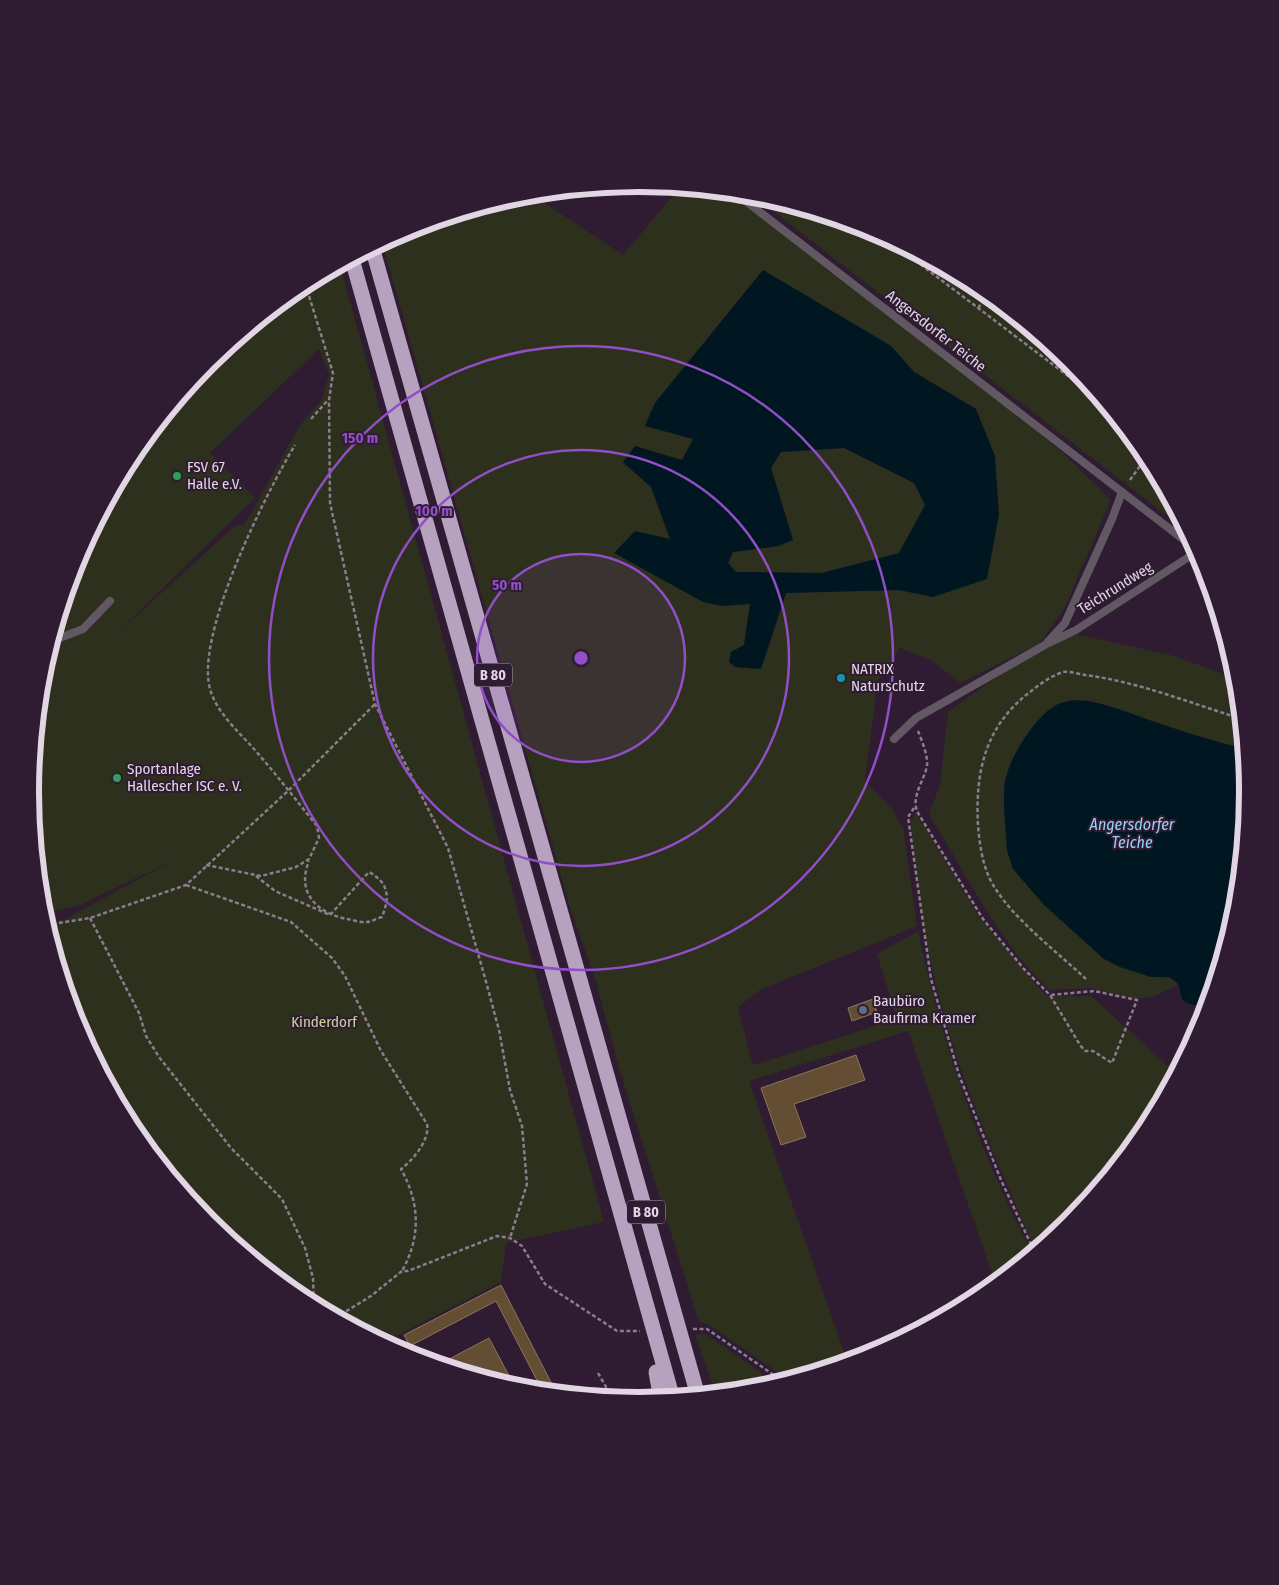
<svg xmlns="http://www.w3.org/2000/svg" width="1279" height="1585" font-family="'Fira Sans Condensed',sans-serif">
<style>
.green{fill:#2e301e;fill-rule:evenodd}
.water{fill:#001722;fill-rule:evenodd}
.building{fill:#634d33;stroke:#8d755b}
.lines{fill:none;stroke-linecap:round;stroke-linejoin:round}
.path{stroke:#8c7c8f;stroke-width:2.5;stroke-dasharray:4 2.5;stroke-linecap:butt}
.lane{stroke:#615864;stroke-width:8}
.highway{stroke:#b6a1bf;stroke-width:15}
.ring{fill:none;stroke:#904ec7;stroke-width:2.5}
.leisure-dot{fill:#2e9e5b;stroke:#2f1b32;stroke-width:2}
.culture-dot{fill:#0f9aa8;stroke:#2f1b32;stroke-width:2}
.service-dot{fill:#5c6f8a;stroke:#2f1b32;stroke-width:2}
.labels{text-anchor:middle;stroke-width:4;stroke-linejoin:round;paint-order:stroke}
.shield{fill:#2f1b32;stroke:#ac9eaf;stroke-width:1}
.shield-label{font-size:14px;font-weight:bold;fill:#e2d6e5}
.street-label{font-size:15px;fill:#e2d6e5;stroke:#2f1b32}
.poi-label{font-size:15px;fill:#e2d6e5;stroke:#2f1b32;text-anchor:start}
.park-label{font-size:15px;fill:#cfd498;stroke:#2f1b32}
.water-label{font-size:16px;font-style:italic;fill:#93d2f3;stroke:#2f1b32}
.rim{fill:none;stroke:#e2d6e5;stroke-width:6}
.centre{fill:#904ec7;stroke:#2f1b32;stroke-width:2.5}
.ring-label{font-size:15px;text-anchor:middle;font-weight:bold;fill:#904ec7;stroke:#2f1b32;stroke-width:4;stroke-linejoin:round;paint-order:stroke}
</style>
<rect width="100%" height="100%" fill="#2f1b32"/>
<g class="green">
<path d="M680,187l49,5 286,221 46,38 50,49 -47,109 -24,34 -80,40 -29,-23 -31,-12 -22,32 -13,101 27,28 11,18 14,99 -157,64 -22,17 15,58 144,-46 -20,-65 41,-23c18,87 46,174 82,256 10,23 23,44 32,68l-36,30 -88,-254 -159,50 99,282 -58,18 -81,-56 -10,-3 -80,-254 -24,-90 -24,-67 -189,-669 25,-13 114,-34 10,-1 92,61zM763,270l128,76 23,26 62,37 -43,188 -34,-7 -113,3 -26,76 -25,-2 -4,-15 13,-7 6,-41 -28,2 -52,-67 -19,-52 -28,-24 12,-17 47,15 12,-22 -49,-14 10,-22z"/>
<path d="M751,194l122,36 105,56 93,76 75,92 43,79z"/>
<path d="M340,265l264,957 -98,21 -5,39 -118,61 -82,-44 -93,-76 -75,-92 -57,-106 -29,-96 125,-68 -94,45 -36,8 -12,-122 12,-119 35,-114 56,-105 76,-93 92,-75zM319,349l10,26 -7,24 -23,28 -55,98 -7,-1 -125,114 143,-140 -45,-45z"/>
<path d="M844,448l70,35 11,22 -26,48 -77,20 -85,-1 -9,-9 5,-11 45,-6 15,-6 -22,-72 10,-16z"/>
<path d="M1075,634l96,21 67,24 7,70 -60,-17 -98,-32 -32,6 -12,9 -22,29 -11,21 -5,17 2,69 46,62 60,51 47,14 9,-1 10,8 -25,11 -16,3 -47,-11 -42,2c-51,-49 -83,-116 -120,-176l11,-29 8,-73 57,-41z"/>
<path d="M916,813l64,105 66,78h45l76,69 19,-9 -40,75 -76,93 -34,28c-38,-88 -79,-177 -101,-271 -13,-52 -18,-108 -25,-161z"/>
<path d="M706,1334l71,50v1l-19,5 -42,4 -21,-59z"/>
</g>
<g class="water">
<path d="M763,270l128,76 23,26 62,37 19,47 4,59 -12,64 -54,18 -34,-7 -113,3 -25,76 -26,-2 -6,-5 2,-10 13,-7 6,-41 -28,2 -19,-4 -89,-49 21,-22 35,8 -19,-52 -28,-25 12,-16 47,14 11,-21 -48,-13 10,-23zM844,448l70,35 11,22 -26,48 -77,20 -86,-1 -8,-9 5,-11 45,-6 15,-6 -22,-72 10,-16z"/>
<path d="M1072,700c27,0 52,11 77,20 32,11 63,21 96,29l4,43 -12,120 -26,85c-8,8 -20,12 -29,2l-4,-16 -9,-6h-18l-31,-10 -16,-8 -60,-54 -31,-36 -6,-18c-1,-22 -5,-48 -2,-70 5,-24 28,-61 48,-74 5,-4 13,-5 19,-7z"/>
</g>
<g class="building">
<path d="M873,999l4,13 -25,9 -4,-13z"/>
<path d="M856,1055l9,25 -71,24 12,33 -25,8 -20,-57z"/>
<path d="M501,1285l56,109 -14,-2 -47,-91 -86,45 -6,-11z"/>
<path d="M489,1338l27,51 -78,-24z"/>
</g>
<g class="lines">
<g class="path">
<path d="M879,233l226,171"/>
<path d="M301,286l8,10 24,77 -4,27 1,103 45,201 73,144 37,130 14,52 11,60 12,36 5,58 -17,54"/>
<path d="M978,308l11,-14"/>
<path d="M311,419l17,-19"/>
<path d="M1130,480l17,-24"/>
<path d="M918,731c4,10 10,24 9,35 -3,15 -17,32 -9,47l65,106 41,50 26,26 30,50 5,6h8l19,12 25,-63 -43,-9 -44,4"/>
<path d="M914,808l-6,9 23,162 28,96 42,105 34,73"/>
<path d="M206,865l55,11 35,-9 13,-8 10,-21 -2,-12c-21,-26 -41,-52 -63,-77 -14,-16 -36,-35 -43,-57 -19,-52 55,-199 84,-247"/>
<path d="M256,876l19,15 55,24 39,-43c20,11 21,25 13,45 -5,1 -11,5 -15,5 -6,1 -14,-2 -20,-3 -30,-6 -51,-26 -38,-58"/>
<path d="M186,885l105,37 41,36 13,18 36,75 46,73c3,16 -14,36 -26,45 19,34 20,68 1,102"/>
<path d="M90,918l49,95 7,23 13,21 72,91 51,51 23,49 8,30 1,28"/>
<path d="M46,925l44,-7 96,-33 103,-95 86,-86"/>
<path d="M1086,979c-29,-27 -71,-59 -91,-91 -12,-18 -15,-41 -17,-62 -3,-54 7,-100 52,-134 10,-8 21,-16 33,-20 6,-1 16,2 22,3 54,7 105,28 157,44"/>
<path d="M335,1318l36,-22 31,-25h6l89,-35 13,2 12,8 23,38 72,47h23"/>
<path d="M693,1329h14l77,53"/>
<path d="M598,1373l15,26"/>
</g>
<g class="lane">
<path d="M734,192l463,358"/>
<path d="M52,641l31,-12 27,-28"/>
<path d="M1049,643l27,-13 122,-79"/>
<path d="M894,739l22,-21 129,-73 20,-22 47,-104 10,-27"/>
</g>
<g class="highway">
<path d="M372,247l326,1149"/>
<path d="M352,259l321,1140"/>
<path d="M656,1372l5,28"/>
</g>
</g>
<circle cx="581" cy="658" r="104" fill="#904ec7" fill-opacity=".12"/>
<g class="ring">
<circle cx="581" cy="658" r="104"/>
<circle cx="581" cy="658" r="208"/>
<circle cx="581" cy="658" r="312"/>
</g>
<g class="leisure-dot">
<circle cx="177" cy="476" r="5"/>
<circle cx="117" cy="778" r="5"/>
</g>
<circle class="culture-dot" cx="841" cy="678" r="5"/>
<circle class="service-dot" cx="863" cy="1010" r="5"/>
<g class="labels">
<g class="shield">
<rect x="474" y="663.5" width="38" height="23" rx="4"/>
<rect x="627" y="1200.5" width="38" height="23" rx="4"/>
</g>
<g class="shield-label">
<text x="493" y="680">B 80</text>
<text x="646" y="1217">B 80</text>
</g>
<g class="street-label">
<text transform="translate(936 331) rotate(38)" y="5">Angersdorfer Teiche</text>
<text transform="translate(1115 588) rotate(-32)" y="5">Teichrundweg</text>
</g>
<g class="poi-label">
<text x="187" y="472">FSV 67<tspan x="187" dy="17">Halle e.V.</tspan></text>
<text x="851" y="674">NATRIX<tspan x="851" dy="17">Naturschutz</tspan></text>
<text x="127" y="774">Sportanlage<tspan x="127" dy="17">Hallescher ISC e. V.</tspan></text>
<text x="873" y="1006">Baubüro<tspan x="873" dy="17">Baufirma Kramer</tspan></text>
</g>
<g class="park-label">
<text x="324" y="1027">Kinderdorf</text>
</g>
<g class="water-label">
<text x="1132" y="830">Angersdorfer<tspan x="1132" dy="18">Teiche</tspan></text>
</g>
</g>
<path d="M0 0H1279V1585H0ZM39 792a600 600 0 1 1 1200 0a600 600 0 1 1-1200 0Z" fill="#2f1b32" fill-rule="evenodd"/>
<path class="rim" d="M39 792a600 600 0 1 1 1200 0a600 600 0 1 1-1200 0Z"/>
<circle cx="581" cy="658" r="8" class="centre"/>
<g class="ring-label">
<text x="360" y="443">150 m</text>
<text x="434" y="516">100 m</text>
<text x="507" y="590">50 m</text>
</g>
</svg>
